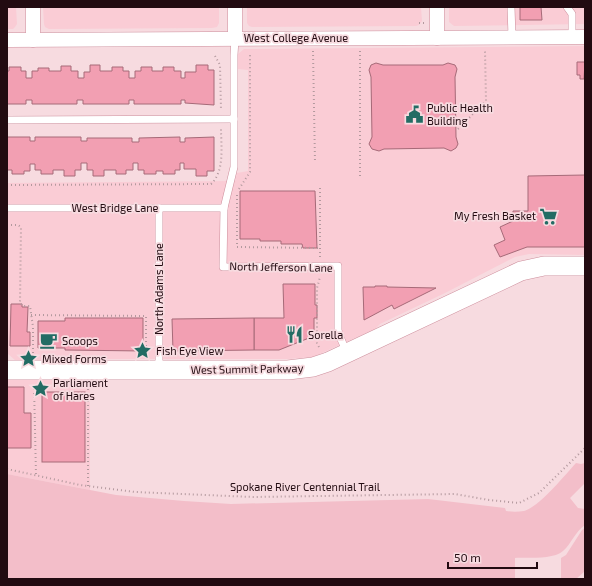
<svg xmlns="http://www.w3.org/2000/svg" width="592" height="586" font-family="'Exo 2',sans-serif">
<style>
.built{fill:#faccd5}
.green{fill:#f3bec9}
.building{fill:#f29fb2;stroke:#a66a78}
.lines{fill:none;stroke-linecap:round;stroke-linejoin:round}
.lane-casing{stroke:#cd8e9c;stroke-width:8}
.street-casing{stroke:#cd8e9c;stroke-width:15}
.secondary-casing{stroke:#cd8e9c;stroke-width:20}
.path{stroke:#b3999e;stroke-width:2;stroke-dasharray:1 3;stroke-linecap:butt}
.lane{stroke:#fff;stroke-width:7}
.street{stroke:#fff;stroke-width:14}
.secondary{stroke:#fff;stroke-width:19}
.labels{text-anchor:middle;stroke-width:3.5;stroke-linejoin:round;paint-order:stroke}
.street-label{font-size:11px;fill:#220b11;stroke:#f7dbe0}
.poi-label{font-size:11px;fill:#220b11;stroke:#f7dbe0;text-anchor:start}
</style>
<rect width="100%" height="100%" fill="#f7dbe0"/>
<g class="built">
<path d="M7,7h9l1,17 -2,3 -2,2h-6z"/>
<path d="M43,7h176v16l-2,4 -5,1 -163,1 -4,-2 -1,-3z"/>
<path d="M247,7h174l1,14 -3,4 -3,1 -164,1 -3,-1 -2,-3z"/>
<path d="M449,7h136v17l-131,2 -5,-4z"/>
<path d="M585,46v209l-56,-1 -14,3 -70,36 -65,31 -5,5 -62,28 -26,2h-243l-8,3 -20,-1 -9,-8v-170l228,-2 2,-8 11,-2v-101l-10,-1 -1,-11 1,-4 6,-5z"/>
<path d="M31,377l13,2 46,1v110l-83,-16v-94h18z"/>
</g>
<g class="green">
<path d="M576,463l5,1 4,-1v20l-15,15 8,10 7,1v16c-11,8 -13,18 -22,26 -10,9 -36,6 -48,7v21h-508v-105l109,21 68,6 47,3 197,-5 77,9 1,3c6,1 12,1 18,0 15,-4 41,-36 52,-48z"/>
<path d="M585,528v43l-9,8h-15v-21l5,-3 16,-25z"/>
</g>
<g class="building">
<path d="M520,7h21l1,13h-22z"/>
<path d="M577,62h8l-1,17h-4v-4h-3z"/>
<path d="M376,63l7,2h60l5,-2 7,2 2,4 -2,8 1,60 2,7 -2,4 -5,3 -7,-3 -60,1 -5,2 -7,-2 -3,-5 3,-7 -1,-60 -2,-7 2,-5z"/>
<path d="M90,65h10v6h12v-4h11v4h6v7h6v-7h6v-4h11v4h11v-4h11v4h7v7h4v-6h11v-7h12v5h6v35l-29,-2v-3h-4v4h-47v-4h-5v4h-46v-4h-6v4h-45v-4h-6v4h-19v-33h2v-4h12v4h5v7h6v-7h6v-3h11v3h12v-5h10v5h7v7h6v-6h6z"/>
<path d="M7,137h23v4h5v-4h46v4h6v-3h45v4h7v-4l41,-1v5h5v-4l29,-1v34h-7v5h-11v-7h-12v-6h-4v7h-5v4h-12v-3h-7v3h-12v-4h-6v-7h-5v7h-7v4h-10v-4h-12v6h-11v-6h-6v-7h-6v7h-6v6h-11v-6h-11v4h-12v-4h-6v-6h-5v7h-6v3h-12v-4h-5z"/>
<path d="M585,175v72h-58l-27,10 -6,-12 11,-5 -5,-13 13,-6v-10h15v-35z"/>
<path d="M240,191h75l2,57h-14l-1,-4h-21v-3h-21v-2h-20z"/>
<path d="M283,284h32v21h2v13h-3v18l-35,14h-25v-32h30z"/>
<path d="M375,286h12v1l49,1 -42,21 -2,-4 -28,15 -1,-33h12z"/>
<path d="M11,304h11v3h6l-1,25h3v14h-20z"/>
<path d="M65,318h78v33l-78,-1v-2h-27v-27h27z"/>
<path d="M254,318v32l-81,1 -1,-32z"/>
<path d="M7,387h17v26h7v35h-24z"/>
<rect x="42" y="392" width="43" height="70"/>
</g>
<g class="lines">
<defs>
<g id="lane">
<path d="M511,7l1,30"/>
<path d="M567,7l5,7v23"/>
<path d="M235,39l-1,16v112l-10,41 -1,59 115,-1v64l2,7 7,16"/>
<path d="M7,120l227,-1"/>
<path d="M7,208h217"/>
<path d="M159,208v161"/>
</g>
<g id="street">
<path d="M33,7v33"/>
<path d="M235,7v32"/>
<path d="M437,7v31"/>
<path d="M7,40l578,-3"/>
</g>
<path id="secondary" d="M7,370h281l25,-3 15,-5 193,-91 23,-5h41"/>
</defs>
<use href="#lane" class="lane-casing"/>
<use href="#street" class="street-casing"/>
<use href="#secondary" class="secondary-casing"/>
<g class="path">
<path d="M419,23h6"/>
<path d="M313,51l2,112"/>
<path d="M360,51v125"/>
<path d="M215,56l5,9 1,45"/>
<path d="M458,129l28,-28 -1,-51"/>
<path d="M7,185l204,-1c14,-13 10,-38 10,-56"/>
<path d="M320,188v69"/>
<path d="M239,189l11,-17v-117"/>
<path d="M237,195v52l83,1"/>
<path d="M7,225h11l3,2 -1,76 3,3h7l3,21v26"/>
<path d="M31,315l115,1v36"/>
<path d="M319,347l-2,-4v-55l3,-11"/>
<path d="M34,385l2,90"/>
<path d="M88,385v101"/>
<path d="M7,469l73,16 55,7 118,5 202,-3 34,6 30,3 20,-10 46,-45"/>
</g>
<use href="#lane" class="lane"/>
<use href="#street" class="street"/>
<use href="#secondary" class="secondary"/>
</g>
<defs>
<symbol id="civic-bare" viewBox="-9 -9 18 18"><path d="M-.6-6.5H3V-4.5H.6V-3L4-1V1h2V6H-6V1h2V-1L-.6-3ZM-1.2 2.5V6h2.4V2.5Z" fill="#236c64" stroke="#f7dbe0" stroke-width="2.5" paint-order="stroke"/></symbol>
<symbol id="supermarket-bare" viewBox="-9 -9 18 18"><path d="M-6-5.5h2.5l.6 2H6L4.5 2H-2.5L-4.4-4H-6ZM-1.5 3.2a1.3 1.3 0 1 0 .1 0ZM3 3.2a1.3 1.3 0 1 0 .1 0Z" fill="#236c64" stroke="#f7dbe0" stroke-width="2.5" paint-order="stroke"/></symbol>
<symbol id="restaurant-bare" viewBox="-9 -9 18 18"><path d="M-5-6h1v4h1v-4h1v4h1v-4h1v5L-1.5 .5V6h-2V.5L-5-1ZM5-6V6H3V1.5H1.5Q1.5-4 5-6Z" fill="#236c64" stroke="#f7dbe0" stroke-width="2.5" paint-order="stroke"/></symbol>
<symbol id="cafe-bare" viewBox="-9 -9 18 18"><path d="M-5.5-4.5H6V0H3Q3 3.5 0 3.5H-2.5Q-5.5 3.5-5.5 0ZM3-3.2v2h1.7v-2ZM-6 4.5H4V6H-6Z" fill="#236c64" stroke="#f7dbe0" stroke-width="2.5" paint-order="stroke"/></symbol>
<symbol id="sight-bare" viewBox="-9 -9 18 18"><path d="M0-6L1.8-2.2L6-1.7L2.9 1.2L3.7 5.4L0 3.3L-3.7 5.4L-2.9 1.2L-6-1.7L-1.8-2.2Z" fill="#236c64" stroke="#f7dbe0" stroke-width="2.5" paint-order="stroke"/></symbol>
</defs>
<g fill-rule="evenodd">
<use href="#civic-bare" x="402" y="102" width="25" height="25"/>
<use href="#supermarket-bare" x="536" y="204" width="25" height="25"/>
<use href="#restaurant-bare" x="282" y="322" width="25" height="25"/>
<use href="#cafe-bare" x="36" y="328" width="25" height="25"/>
<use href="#sight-bare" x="130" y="338" width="25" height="25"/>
<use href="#sight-bare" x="16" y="346" width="25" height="25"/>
<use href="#sight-bare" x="28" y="376" width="25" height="25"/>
</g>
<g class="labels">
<g class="street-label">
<text x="296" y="42">West College Avenue</text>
<text x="115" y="212">West Bridge Lane</text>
<text transform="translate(281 267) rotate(1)" y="4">North Jefferson Lane</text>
<text transform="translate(159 289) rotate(-90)" y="4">North Adams Lane</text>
<text transform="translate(247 369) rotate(-1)" y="4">West Summit Parkway</text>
<text x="305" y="491">Spokane River Centennial Trail</text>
</g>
<g class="poi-label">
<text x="427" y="112">Public Health<tspan x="427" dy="13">Building</tspan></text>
<text x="536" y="220" text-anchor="end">My Fresh Basket</text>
<text x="308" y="339">Sorella</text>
<text x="62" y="345">Scoops</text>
<text x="156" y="355">Fish Eye View</text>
<text x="42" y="363">Mixed Forms</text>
<text x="53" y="387">Parliament<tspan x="53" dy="13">of Hares</tspan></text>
</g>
</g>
<rect width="592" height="586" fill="none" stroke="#220b11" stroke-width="16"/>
<path d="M448 562v6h89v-6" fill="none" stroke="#220b11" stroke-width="2"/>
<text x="454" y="562" font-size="12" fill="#220b11" stroke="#f7dbe0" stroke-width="3" paint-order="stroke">50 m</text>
</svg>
